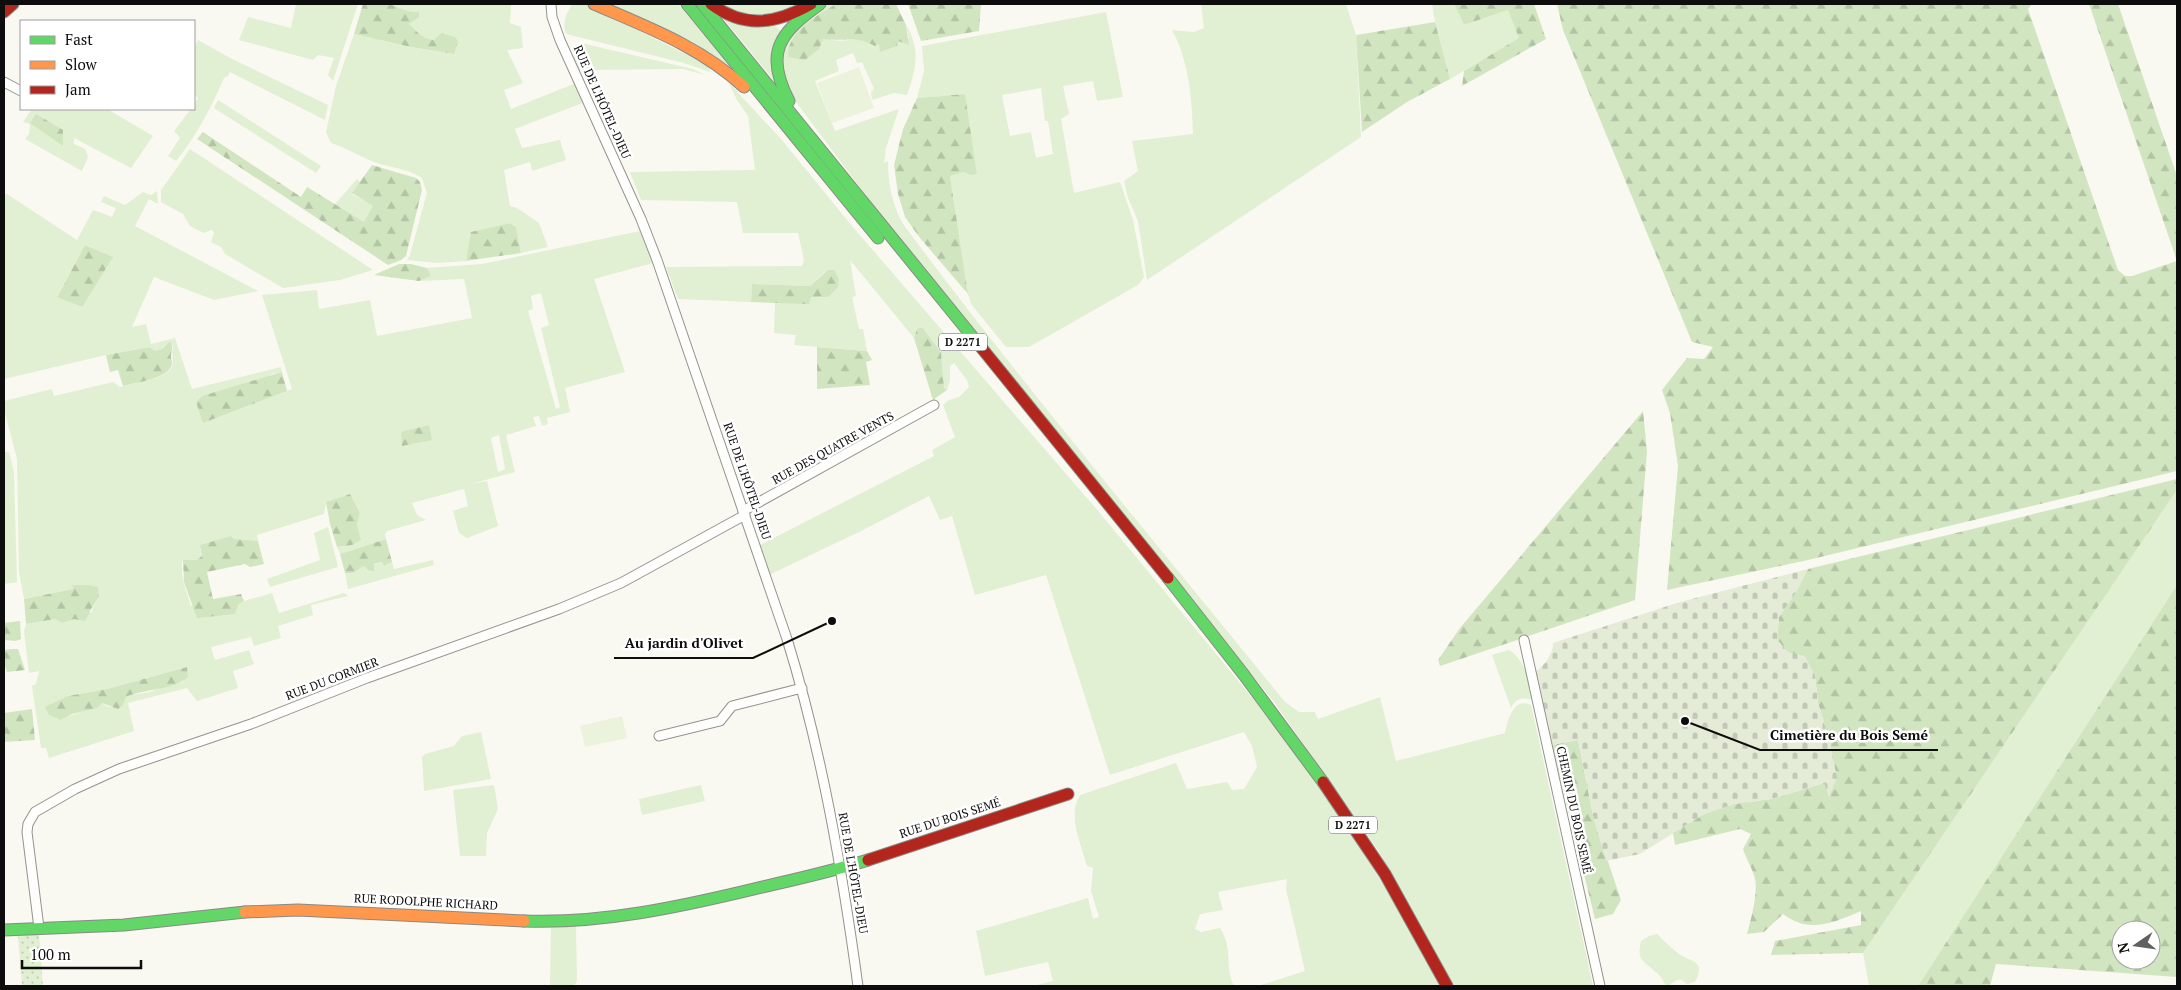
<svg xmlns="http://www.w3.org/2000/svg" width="2181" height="990" font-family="'PT Serif',serif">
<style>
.grass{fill:#e1efd2;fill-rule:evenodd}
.forest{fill:url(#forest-firs);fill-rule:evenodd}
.cemetery{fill:url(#cemetery-stones)}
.garden{fill:url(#garden-dots)}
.pitch{fill:#ebf3dc}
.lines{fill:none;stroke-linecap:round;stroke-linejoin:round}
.street-casing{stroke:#949390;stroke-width:11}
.fast-casing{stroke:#8a8a86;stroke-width:13}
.slow-casing{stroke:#8a8a86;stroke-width:13}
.jam-casing{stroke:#8a8a86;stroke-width:13}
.street{stroke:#fefefd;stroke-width:9}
.fast{stroke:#63d668;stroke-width:11}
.slow{stroke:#ff974d;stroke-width:11}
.jam{stroke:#b3261e;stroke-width:11}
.labels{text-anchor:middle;stroke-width:5;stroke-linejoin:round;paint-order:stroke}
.shield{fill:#fff;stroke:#565656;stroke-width:1}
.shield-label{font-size:11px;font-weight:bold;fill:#0d0d0d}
.street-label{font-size:12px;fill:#0d0d0d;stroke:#fff}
.leader{fill:none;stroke:#0d0d0d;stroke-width:2}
.callout-dot{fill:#0d0d0d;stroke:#fff;stroke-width:2}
.callout-label{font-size:14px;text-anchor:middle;font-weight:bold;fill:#0d0d0d;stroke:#fff;stroke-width:5;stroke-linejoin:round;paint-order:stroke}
</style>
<defs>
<pattern id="forest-firs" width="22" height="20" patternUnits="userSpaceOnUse" patternTransform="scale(1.25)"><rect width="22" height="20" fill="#d1e6c0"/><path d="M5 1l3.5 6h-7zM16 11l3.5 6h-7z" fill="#b2c4a4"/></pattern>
<pattern id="cemetery-stones" width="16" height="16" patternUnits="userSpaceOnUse" patternTransform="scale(1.25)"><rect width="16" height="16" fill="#e4ebd6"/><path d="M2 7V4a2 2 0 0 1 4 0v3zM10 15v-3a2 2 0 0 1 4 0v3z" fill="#c2c8b6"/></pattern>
<pattern id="garden-dots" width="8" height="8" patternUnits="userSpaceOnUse" patternTransform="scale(1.25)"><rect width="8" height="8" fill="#e1efd2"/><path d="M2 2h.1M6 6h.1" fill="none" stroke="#c0ccb3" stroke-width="1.8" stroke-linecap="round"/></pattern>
</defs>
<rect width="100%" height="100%" fill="#faf9f1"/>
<g class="grass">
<path d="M296,4h62l-25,77 -5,-6 6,-17 -16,-3 -5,5 -74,-20 9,-23 43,11z"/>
<path d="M389,4h122l-1,19 11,4 2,21 -16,2 16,33 -19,7 7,19 65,-26 9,19 -70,27 7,19 38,-8 6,20 -34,11 -2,-9 -26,8 6,36 7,2 22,15 9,24 -27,6 -5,-26 -6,-4 -38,9 -6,29 -29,2 -30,-3 3,-5 17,-62 -5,-15c-14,-10 -32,-10 -48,-16 -14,-6 -28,-14 -43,-19l-5,-11 10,-46 18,-52 57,13 43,7 -20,-14 -10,-1 -15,-15 10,-12 -11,-1z"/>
<path d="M572,4h12l26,12 99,50 1,6 -26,-9 -118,-29c-4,-11 0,-20 6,-30z"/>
<path d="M603,4h75l58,70z"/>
<path d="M717,4h87l-12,8 -45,5z"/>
<path d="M828,4h8l-36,26c10,4 20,9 31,10 19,3 25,-5 44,5l34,-7 -3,-13c15,24 10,45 1,70l-13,-2 -22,7 -1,-8 3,-3 -12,-27 -5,1 -4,-10 -17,7 3,11 -24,10 20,50 64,-22 -13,39 -2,15 4,-2c0,22 4,43 15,63 122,164 254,320 382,478l14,10h16l3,7 62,-22 16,64 109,-28c3,-13 8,-36 26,-28l62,281h-139l-76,-136 -104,-148 -395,-489 -89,-119 -9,-31 6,-25 14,-14z"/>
<path d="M1201,4h145l10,31 5,102 -214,143 -9,-59 -10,-23 -4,-17 14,-10 -6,-30 61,-7c-1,-34 -4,-74 -21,-104l22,2 10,-4z"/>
<path d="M1432,4h22l10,21 44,-15 12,28 -70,41 -15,-57z"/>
<path d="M1106,12l17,85 -26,4 -4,-20 -30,5 6,28 -8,5 13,74 46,-11 13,38 11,57 -6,8 -109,62h-23l-35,-43 -3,-10 -18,-118 14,-4 6,3 7,-2 -13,-79 -47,4 7,-27 -2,-25zM1041,88l4,33h3l5,33 -17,4 -5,-26 -21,4 -8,-41z"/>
<path d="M723,18l51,7 7,6 -5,52z"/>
<path d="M198,40l34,19 96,46 -3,15 -95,-48 -2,4 -4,2c-13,30 -27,57 -48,83l-8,-5 12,-18 -6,-7 17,-22h3v-4l4,-7 -4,-3v-46z"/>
<path d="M581,43l112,26 12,6 -22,-6 -105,1 -5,-10 4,-15z"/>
<path d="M729,83l52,56 71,87 247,286 179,217 41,55 76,119 45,83h-182l47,-15 -19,-82 1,-10 -69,13 5,18 -23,4 -5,15 6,3 19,-4c14,22 4,38 14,58h-202l21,-5 -5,-19 -63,14 -9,-45 112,-33 5,21 6,-2 -8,-26 2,-23 -6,-2c-6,-22 -20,-51 -7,-71l96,-32 11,26 40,-7 5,8 12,-1 13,-22 -5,-21 -8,-14 -134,43 -64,-200 -71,20 -23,-79 -12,4 -11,-24 -68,35 -92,44 -11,-29 176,-90 -2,-6 23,-13 -12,-32 6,-5 10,-3 10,-10 -2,-7 -13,-17 -4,3v15l-3,9 -3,-2 -3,-36 -19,-25 -5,2 -3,9 -64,-78 6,36 -4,1 7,32h4l4,22 -73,-6 2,-10 -22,-2 1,-30 35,-6 17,-27 -17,16 -58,-2 -1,18 -73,-3 -12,-32 136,-1 2,-6 -6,-27h-55l-6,-31 -96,-2 -11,-28 125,-2 -7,-54 -11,-16z"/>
<path d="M218,100l103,66 -5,7 -102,-65z"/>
<path d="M32,109h75l46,27 -22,32 -57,-30v6l11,5 3,8 -6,14 -57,-32 4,-5 1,-10 -7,-2z"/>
<path d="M190,149l183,121 -33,10 -57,8 -58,-34 -4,-7 -10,-5 3,-9 -2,-3 -9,3 -13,-7 -7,-12 -22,-12v-12z"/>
<path d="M357,179l3,3 -8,12 22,12 -10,16 -29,-18z"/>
<path d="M157,191l1,13 -9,-5 -14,27 123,65 -44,9 -60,-23 -22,50 14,-3 5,20 24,-6 17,51 89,-22 1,5 -10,2 -69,49 89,-34 -30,-94 55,-5 2,19 51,-9 7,36 95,-18 -8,-39 -45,2 12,-5 -4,-8 55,-4 158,-33 13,32 -59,16 31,93 -60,16 5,24 -23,6 1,6 -6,2 -3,-10 -6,1 3,9 -30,9 9,37 -44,12 16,-3 11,45 -31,12 -8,-5 -6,-22 15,-5 -4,-17 -52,14 5,12 9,5 -39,11 -2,3 1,5 -46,15 -3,-7 15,-2 8,-5 -3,-15 3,-12 -10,-19 -24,8 -2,12 -67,21 1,6 -24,-2 -34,9 2,9 -5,3h-14c-4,15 4,32 8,46l47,-1 6,-4 28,-8 7,20 65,-20 4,3 -37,9 2,10 -35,11 3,12 -27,8 -3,-9 -40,10 4,13 34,-10 5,14 -21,7 5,17 -41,13 -10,-13 -59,15 6,28 -85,27 -3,-10h-5l-9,-62 4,-2 3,-13 -10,2 -5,-42 2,-7 29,-5 7,4 30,-11 2,-10 -22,-16 1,3 -49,10 -5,-27 -2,-113 -13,-50v-8l48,-12 2,7 59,-14 7,5c13,-4 47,-8 52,-20 2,-6 -1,-13 1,-20l-3,-6 -8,8 -7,2 -5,-4 -44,8 -102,24v-184l3,-1 70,46 16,-30 19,7 4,-9 -15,-6 3,-6 21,9 18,-13 8,3zM85,245l27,12 -31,50 -24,-11zM541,293l8,32 -8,3 19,79 -4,2 -28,-98 5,-2 -2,-13zM499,435l6,34 -7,3 -7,-34zM187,667l-4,15c-12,2 -22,6 -33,10 -8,2 -16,1 -24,5l-3,8 -14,2 -7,-4c-14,9 -27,9 -41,17l-7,-4 14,-20 39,-7z"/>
<path d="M4,452h5l5,20 3,110 -13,2z"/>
<path d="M2177,490v95l-259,401h-49l-6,-33z"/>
<path d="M328,527l10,40 -68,20 -3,-8 53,-19 -6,-27z"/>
<path d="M433,560l1,5 -86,24 -3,-16h8l11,-7 10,5v-6l8,-3 3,4 7,-4 2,7z"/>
<path d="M1509,650c18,12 19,30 24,50 -11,-3 -17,-2 -22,8l-19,-53z"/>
<path d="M481,732l10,47 -67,12 -2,-34 3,-3 29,-8 8,-10z"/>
<path d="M494,785l4,24 -11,24 -1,23h-26l-7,-66z"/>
<path d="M701,785l4,16 -63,14 -3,-16z"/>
<path d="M576,924l1,57 -3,5h-24l1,-61z"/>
<path d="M1657,934c7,7 14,14 22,20 11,8 28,6 16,28l-8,2 -5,-4h-5l-10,6c-4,-4 -5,-9 -10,-13 -13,-12 -21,-12 -16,-32l8,-5z"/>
</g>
<g class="forest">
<path d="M363,4h26l19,7 11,1v5l-10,7c9,8 12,15 25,16l7,-7 14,4 3,4 -4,13 -43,-7 -57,-13z"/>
<path d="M836,4h60l10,21 3,20 -11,-4 -1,5 -17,6 -1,-8 -4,2c-19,-11 -32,-4 -52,-7l-4,10 -14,11 -17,-3c-1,-26 29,-41 48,-53z"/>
<path d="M908,4h73l-2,27 -58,10z"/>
<path d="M1454,4h80l12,35 -84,47 2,-15 55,-33 -11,-28 -44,15z"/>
<path d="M1557,4h475l-4,5 90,261 7,6h7l45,-15 -88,-257h29l59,172v295l-369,89 -141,30 11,-124 -8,-53 -8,-23 25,-32 17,1 9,-12 -21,-5 -129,-312z"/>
<path d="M1435,22l15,57 -43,23 -45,30 -6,-97z"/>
<path d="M965,94l12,80 -7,1 -6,-3 -14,4 18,118 -48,-56 -15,-21 -7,-23 -4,-29 9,-36 14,-31z"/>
<path d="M36,114l27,16v16l-33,-23z"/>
<path d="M203,132l98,65 6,-10 57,35 9,-16 -21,-13 20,-28 44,13 4,4 2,8 -16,66 -5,4 -13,5 -191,-126z"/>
<path d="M510,223l6,4 5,26 -55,8 5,-29z"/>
<path d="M85,245l28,12 -31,50 -25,-10z"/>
<path d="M399,264h12l16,4 4,8 -12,5 -45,-6z"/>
<path d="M828,270h6l5,9 -1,8 -10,10h-17l-2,7 -58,-2 1,-18 58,2z"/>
<path d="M922,327l19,25 3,36 3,2 -14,10 -19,-62 3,-9z"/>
<path d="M170,341c4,7 1,9 1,15 0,6 2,3 1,8 -1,14 -38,19 -49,22l-5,-16 -8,2 -4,-17 44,-8 5,4 7,-2z"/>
<path d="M817,347l50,4 5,9 -6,2 4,23 -53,4z"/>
<path d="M282,372l5,19 -84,32 -7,-21 6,-6z"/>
<path d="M1643,411l4,40 -12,149 -195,66 -2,-6 22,-32z"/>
<path d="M429,425l3,15 -30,6 -1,-14z"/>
<path d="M2177,479v11l-314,463 -92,2 4,-14 86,-16v-14c-28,12 -52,23 -78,3l-19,18 -17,2c4,-14 11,-41 8,-55 -2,-10 -9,-20 -12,-30l8,-15 -11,-5 -65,16 -2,-12 31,-19 29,-10 38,-5 53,-16 6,14v-55l-12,-39 -3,-27 -27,-24 -11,-12 2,-23 16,-24 13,-24z"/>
<path d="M350,494l10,19 -3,12 4,15 -9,5 -15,2 -7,-23 -4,-22z"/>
<path d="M231,536l3,3 24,2 6,23 -14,3 -5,-3 -38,8 6,27 28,-5 3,7 -6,4 -3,9 -38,4 -13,-36 -1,-22h14l5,-4 -2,-11z"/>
<path d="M386,539l6,23 -8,4 -2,-4 -8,2v7l-6,-1 -4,-4 -11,7h-8l-5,-19z"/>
<path d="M72,585h16l10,2 1,10c-7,7 -9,17 -14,24l-11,-2 -12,4 -7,-4 -29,5 -2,-25 49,-10z"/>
<path d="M2177,585v392l-181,-13 -6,22h-72zM2121,930h30v30h-30z"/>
<path d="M20,621l1,18 -5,2 -12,-1v-17z"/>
<path d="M11,649h7l7,21 -18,2 -3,-8v-14z"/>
<path d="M187,667l1,10c-13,13 -46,12 -62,20l-3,8 -5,4 -16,-6 -5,5 -25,6 -11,6 -12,-5 -4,-8 23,-11 39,-7z"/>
<path d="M32,709l3,31 -31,2v-29z"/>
<path d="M1578,740l16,80 27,80 -8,14 -18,5 -43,-174z"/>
</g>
<path class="cemetery" d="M1808,569l-11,22 -18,26 -2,23 11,12 17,4 10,20 3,27 12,39 7,36 -8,19 -5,-14 -53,16 -36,5 -31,10 -64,40 -34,7 -12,-41 -16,-80 -26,5 -16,-74c8,-4 18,-19 17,-28l127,-41z"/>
<path class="garden" d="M39,934l4,52h-21l-4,-50z"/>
<g class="pitch">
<path d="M859,67l15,41 -42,15 -15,-40z"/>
<path d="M622,716l5,22 -42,9 -5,-21z"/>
</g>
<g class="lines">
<defs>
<g id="street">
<path d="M551,4l1,13 8,23 81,179 16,41 130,379c35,113 55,230 71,347"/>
<path d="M4,82l17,9"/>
<path d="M743,511l191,-106"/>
<path d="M1524,640l76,346"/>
<path d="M659,736l61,-15 12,-15 70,-18"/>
<path d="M39,928l-12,-96 1,-8 7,-12 40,-23 44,-20 132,-45 116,-46 192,-69 62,-26 124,-68"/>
</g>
<g id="fast">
<path d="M687,4l191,234"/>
<path d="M702,4l278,342"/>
<path d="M789,101c-25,-48 -10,-68 31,-97"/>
<path d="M1168,578l76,97 79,107"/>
<path d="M524,921c77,3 155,-14 230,-32 38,-9 76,-17 114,-29"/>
<path d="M4,930l120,-5 121,-13"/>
</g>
<g id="slow">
<path d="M594,4c53,23 107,43 150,83"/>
<path d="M245,912l53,-2 226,11"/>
</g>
<g id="jam">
<path d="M711,4c34,25 65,20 100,0"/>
<path d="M4,12l9,-8"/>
<path d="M980,346l188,232"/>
<path d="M1323,782l62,92 62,112"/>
<path d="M868,860l200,-66"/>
</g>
</defs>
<use href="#street" class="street-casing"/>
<use href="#fast" class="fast-casing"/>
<use href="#slow" class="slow-casing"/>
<use href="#jam" class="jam-casing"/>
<use href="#street" class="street"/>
<use href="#fast" class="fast"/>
<use href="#slow" class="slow"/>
<use href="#jam" class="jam"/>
</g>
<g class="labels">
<g class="shield">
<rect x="939" y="333.5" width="48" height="17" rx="4"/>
<rect x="1329" y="816.5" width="48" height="17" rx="4"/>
</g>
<g class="shield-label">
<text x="963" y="346">D 2271</text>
<text x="1353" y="829">D 2271</text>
</g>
<g class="street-label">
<text transform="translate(602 102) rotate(66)" y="4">RUE DE L'HÔTEL-DIEU</text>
<text transform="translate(833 448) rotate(-29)" y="4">RUE DES QUATRE VENTS</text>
<text transform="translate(747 481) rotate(71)" y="4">RUE DE L'HÔTEL-DIEU</text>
<text transform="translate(332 679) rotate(-21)" y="4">RUE DU CORMIER</text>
<text transform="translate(1574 810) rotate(78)" y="4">CHEMIN DU BOIS SEMÉ</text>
<text transform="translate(950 818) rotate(-18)" y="4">RUE DU BOIS SEMÉ</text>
<text transform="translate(853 873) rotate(80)" y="4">RUE DE L'HÔTEL-DIEU</text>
<text transform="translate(426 902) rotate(3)" y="4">RUE RODOLPHE RICHARD</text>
</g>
</g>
<path class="leader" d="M832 621L753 658H614M1685 721L1760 750H1938"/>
<g class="callout-dot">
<circle cx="832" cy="621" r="5"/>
<circle cx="1685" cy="721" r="5"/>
</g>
<g class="callout-label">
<text x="684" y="648">Au jardin d'Olivet</text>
<text x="1849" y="740">Cimetière du Bois Semé</text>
</g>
<rect width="2181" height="990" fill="none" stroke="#0d0d0d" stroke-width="10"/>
<rect x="20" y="20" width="175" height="90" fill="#ffffff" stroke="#9e9e9e"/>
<rect x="30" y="36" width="25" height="8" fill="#63d668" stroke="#9e9e9e"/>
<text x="65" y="45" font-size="15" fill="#0d0d0d">Fast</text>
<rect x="30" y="61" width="25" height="8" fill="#ff974d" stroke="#9e9e9e"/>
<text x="65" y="70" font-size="15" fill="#0d0d0d">Slow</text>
<rect x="30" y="86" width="25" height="8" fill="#b3261e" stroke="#9e9e9e"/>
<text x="65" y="95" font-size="15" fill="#0d0d0d">Jam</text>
<g transform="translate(2136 945) rotate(257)"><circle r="24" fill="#ffffff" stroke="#9e9e9e"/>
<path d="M0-4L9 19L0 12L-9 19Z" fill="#60605d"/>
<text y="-8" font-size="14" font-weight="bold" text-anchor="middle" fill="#0d0d0d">N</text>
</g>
<path d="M22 960v8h119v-8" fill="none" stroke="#0d0d0d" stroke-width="2.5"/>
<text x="30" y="960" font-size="15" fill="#0d0d0d" stroke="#ffffff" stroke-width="4" paint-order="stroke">100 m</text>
</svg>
